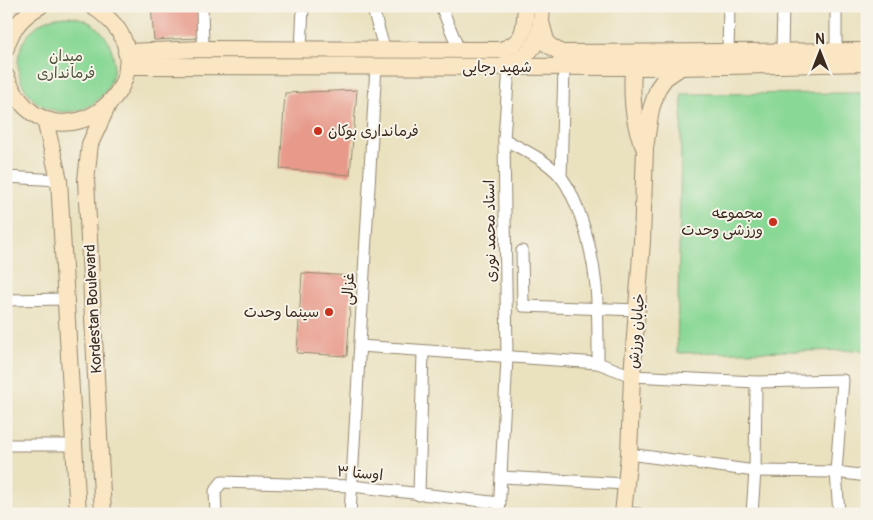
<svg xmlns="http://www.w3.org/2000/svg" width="873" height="520" font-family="Pangolin,'Playpen Sans Arabic',sans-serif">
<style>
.green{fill:#8ad896;stroke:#62815a}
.building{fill:#e7998a}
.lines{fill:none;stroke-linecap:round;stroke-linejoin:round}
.street-casing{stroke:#92866e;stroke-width:13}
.secondary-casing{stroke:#92866e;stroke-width:18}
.street{stroke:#fff;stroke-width:11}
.secondary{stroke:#fbe6c3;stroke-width:16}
.poi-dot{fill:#c8321e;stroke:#f7f3e8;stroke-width:2}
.labels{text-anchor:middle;stroke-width:4;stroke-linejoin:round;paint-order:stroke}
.park-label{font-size:15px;fill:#4f563c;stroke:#f7f3e8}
.street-label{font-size:15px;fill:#3b2a1e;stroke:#f7f3e8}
.poi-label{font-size:15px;fill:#3b2a1e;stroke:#f7f3e8;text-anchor:end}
</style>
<rect width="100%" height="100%" fill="#f7f3e8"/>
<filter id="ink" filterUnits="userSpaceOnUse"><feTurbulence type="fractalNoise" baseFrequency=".02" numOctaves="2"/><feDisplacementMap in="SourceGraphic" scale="10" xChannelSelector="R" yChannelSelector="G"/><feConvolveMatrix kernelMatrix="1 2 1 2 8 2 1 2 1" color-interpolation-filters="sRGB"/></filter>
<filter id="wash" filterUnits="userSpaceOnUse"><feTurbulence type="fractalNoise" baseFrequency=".0096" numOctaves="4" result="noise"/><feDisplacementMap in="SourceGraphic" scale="20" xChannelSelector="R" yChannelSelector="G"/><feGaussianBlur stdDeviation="1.12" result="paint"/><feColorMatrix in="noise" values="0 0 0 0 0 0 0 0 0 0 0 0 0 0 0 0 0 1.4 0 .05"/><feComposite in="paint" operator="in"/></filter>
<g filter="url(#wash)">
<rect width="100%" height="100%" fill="#eae1bf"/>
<g class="green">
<circle cx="66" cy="64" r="48"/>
<path d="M867,93v257l-190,3 5,-259z"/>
</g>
<g id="blocks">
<g class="building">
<path d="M151,6h46l2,32 -45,2z"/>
<path d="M357,90l-7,85 -70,-6 5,-76z"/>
<path d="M302,273l50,3 -5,80 -50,-3z"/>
</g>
</g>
</g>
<g filter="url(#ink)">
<use href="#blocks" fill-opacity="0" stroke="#92866e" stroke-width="1"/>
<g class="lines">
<defs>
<g id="street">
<path d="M202,6l1,43"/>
<path d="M372,6l13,45"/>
<path d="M441,6l18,44"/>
<path d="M836,6v46"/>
<path d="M301,50l2,-44"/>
<path d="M728,52l1,-46"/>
<path d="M782,52l1,-46"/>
<path d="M504,139c19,11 43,21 57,38 9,11 14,25 19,38 19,53 18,92 18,148"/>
<path d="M6,177l53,3"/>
<path d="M561,177l3,-110"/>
<path d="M522,251l1,55 115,4"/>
<path d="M6,300l61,-1"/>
<path d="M360,346l238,17 34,13 124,6 87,-2 -7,92 3,42"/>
<path d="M6,445h69"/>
<path d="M629,454l126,17 81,1 31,4"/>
<path d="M502,477l124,7"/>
<path d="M419,495l4,-143"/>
<path d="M623,512l16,2"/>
<path d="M216,514l-1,-23 7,-9 130,4 148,17"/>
<path d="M350,514l26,-448"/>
<path d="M499,514l8,-156 -3,-219 5,-72"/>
<path d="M752,514l3,-43 1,-89"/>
</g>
<g id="secondary">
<path d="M541,22l6,22 14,9 306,-2"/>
<path d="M6,48c5,-19 17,-33 34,-42"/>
<path d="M126,52l77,-3 298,1c25,-9 23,-20 25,-44"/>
<path d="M634,56c-3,30 -3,65 10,91"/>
<path d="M505,65c32,-10 36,-28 37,-59"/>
<path d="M127,66l554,1 186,-4"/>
<path d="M6,76c46,113 187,-6 86,-70"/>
<path d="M45,120l14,60 19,334"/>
<path d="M103,514l-17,-334 4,-36 17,-37"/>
<path d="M623,514l6,-60 3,-78 10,-135 3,-93 6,-39 7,-21 7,-10 16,-11"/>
</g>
</defs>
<use href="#street" class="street-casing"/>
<use href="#secondary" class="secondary-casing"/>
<use href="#street" class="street"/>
<use href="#secondary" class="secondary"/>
</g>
</g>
<g class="poi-dot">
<circle cx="318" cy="131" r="5"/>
<circle cx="773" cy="222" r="5"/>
<circle cx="329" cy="312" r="5"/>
</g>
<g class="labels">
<g class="park-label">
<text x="66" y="61">میدان<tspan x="66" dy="17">فرمانداری</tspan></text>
</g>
<g class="street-label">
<text x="497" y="72">شهید رجایی</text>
<text transform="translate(490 231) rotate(-91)" y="5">استاد محمد نوری</text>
<text transform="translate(348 289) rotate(-87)" y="5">غزالی</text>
<text transform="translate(93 309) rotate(-93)" y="5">Kordestan Boulevard</text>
<text transform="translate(636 331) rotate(-85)" y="5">خیابان ورزش</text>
<text transform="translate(360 473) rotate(5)" y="5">اوستا ۳</text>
</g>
<g class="poi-label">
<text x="328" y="136" text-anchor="start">فرمانداری بوکان</text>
<text x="763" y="218">مجموعه<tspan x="763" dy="17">ورزشی وحدت</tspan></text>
<text x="319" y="317">سینما وحدت</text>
</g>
</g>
<rect width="873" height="520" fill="none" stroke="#f7f3e8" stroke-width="25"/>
<g transform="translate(820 52)" stroke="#f7f3e8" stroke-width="4" paint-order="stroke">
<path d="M0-4L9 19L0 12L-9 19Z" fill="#3b2a1e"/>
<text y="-8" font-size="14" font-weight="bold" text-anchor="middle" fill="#3b2a1e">N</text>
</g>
</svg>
